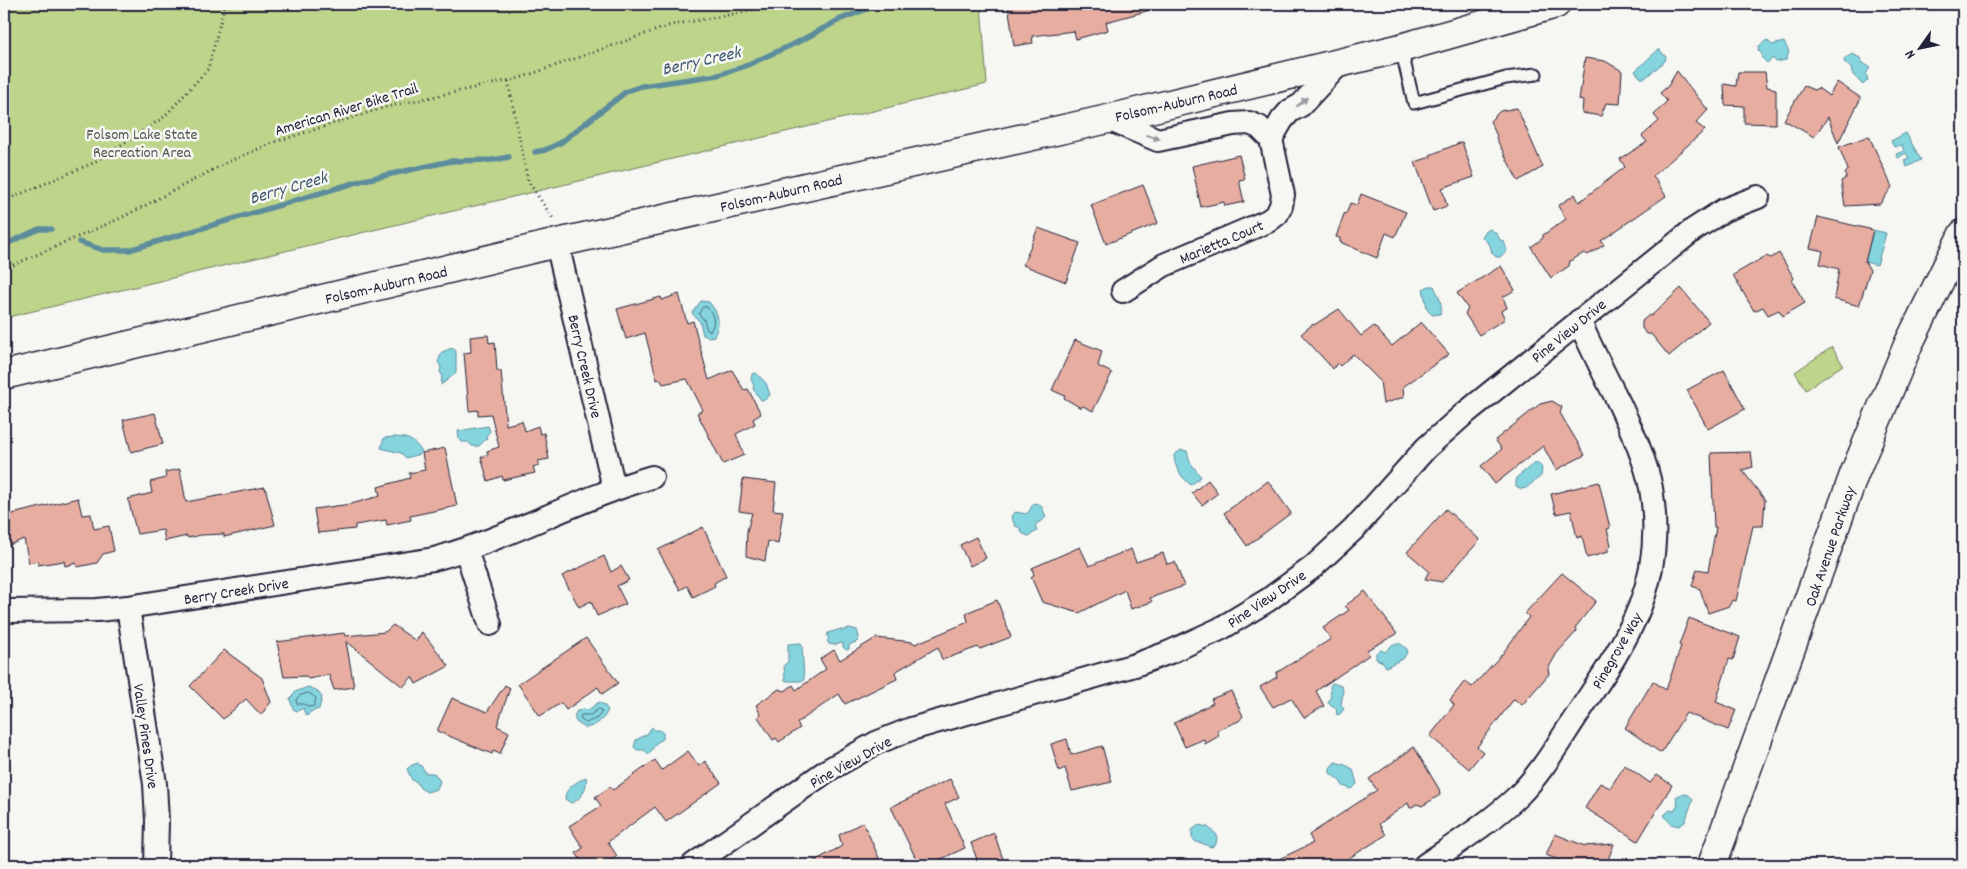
<svg xmlns="http://www.w3.org/2000/svg" width="1967" height="869" font-family="Dekko,sans-serif">
<style>
.green{fill:#bed48a;stroke:#707b62}
.water{fill:#84d5de;stroke:#5d8d9d}
.lines{fill:none;stroke-linecap:round;stroke-linejoin:round}
.shore{stroke:#496a7c;stroke-width:1}
.stream{stroke:#5d8d9d;stroke-width:5.5}
.building{fill:#e6ada0;stroke:#22223b}
.lane-casing{stroke:#22223b;stroke-width:15}
.street-casing{stroke:#22223b;stroke-width:26}
.secondary-casing{stroke:#22223b;stroke-width:31}
.primary-casing{stroke:#22223b;stroke-width:31}
.path{stroke:#22223b;stroke-width:3;stroke-dasharray:1 4;stroke-linecap:butt}
.lane{stroke:#f6f6f2;stroke-width:11}
.street{stroke:#f6f6f2;stroke-width:22}
.secondary{stroke:#f6f6f2;stroke-width:28}
.primary{stroke:#f6f6f2;stroke-width:28}
.oneway{fill:#9797a0}
.labels{text-anchor:middle;stroke-width:5;stroke-linejoin:round;paint-order:stroke}
.street-label{font-size:16px;fill:#22223b;stroke:#f6f6f2}
.park-label{font-size:16px;fill:#515753;stroke:#f6f6f2}
.water-label{font-size:18px;font-style:italic;fill:#3f586c;stroke:#f6f6f2}
</style>
<rect width="100%" height="100%" fill="#f6f6f2"/>
<filter id="ink" filterUnits="userSpaceOnUse"><feTurbulence type="fractalNoise" baseFrequency=".02" numOctaves="2"/><feDisplacementMap in="SourceGraphic" scale="10" xChannelSelector="R" yChannelSelector="G"/><feConvolveMatrix kernelMatrix="1 2 1 2 8 2 1 2 1" color-interpolation-filters="sRGB"/></filter>
<g filter="url(#ink)">
<g class="green">
<path d="M4,4h977l6,80 -983,234z"/>
<path d="M1832,347l11,18 -37,25 -11,-18z"/>
</g>
<g class="water">
<path d="M1767,40l5,5 12,-3 5,10 -3,8 -10,2 -3,-4 -6,5 -6,-6 1,-3 -4,-4 1,-4z"/>
<path d="M1659,49l7,8 -1,4 -20,17h-4l-6,-7z"/>
<path d="M1853,54l7,4 2,5 8,4 -4,7 2,6 -5,5 -10,-10 -2,-7 -7,-6 1,-4z"/>
<path d="M1906,133l15,27 -14,7 -3,-7 5,-2 -3,-5 -8,5 -2,-4 8,-3 -2,-6 -8,2 -3,-6z"/>
<path d="M1490,229l7,5 3,6 4,1 3,10 -7,6h-4l-4,-4 -2,-8 -8,-8 3,-5z"/>
<path d="M1873,230l13,3 -9,32 -12,-3z"/>
<path d="M1429,286h5c4,9 10,19 6,28l-8,1 -5,-7 -4,-19z"/>
<path d="M701,301l8,1c10,12 12,20 5,34l-5,1 -6,-2 -3,-13 -8,-9z"/>
<path d="M452,348l4,3v22l-15,12 1,-10 -2,-3 1,-5 -3,-5 4,-10z"/>
<path d="M756,373l10,10 4,12 -4,4 -5,1 -8,-11 1,-4 -3,-5 1,-6z"/>
<path d="M488,426l2,5 -4,5 1,2 -8,8h-7l-4,-4h-6l-3,-3 -1,-8z"/>
<path d="M395,437c16,1 17,3 27,14l-2,3 -14,4 -5,-5 -20,-5 3,-10z"/>
<path d="M1181,450l6,1 3,11 11,15 -10,8c-10,-8 -17,-18 -17,-30z"/>
<path d="M1538,463l4,5 -1,8 -15,12 -5,1 -5,-3v-8l16,-13z"/>
<path d="M1036,503l5,2 5,12 -4,4 -5,2 -2,4 2,4 -8,5 -6,-2 -4,-7 -4,-1 -4,-10 5,-4 10,2 4,-4 3,-6z"/>
<path d="M849,628l8,2 2,7 -1,4 -9,4v4l-3,1 -3,-3v-4l-9,2 -5,-1 -2,-3 2,-2 -2,-3 1,-3 13,-4 1,2z"/>
<path d="M801,643l1,3 2,34 -4,1h-13l-2,-1 -1,-15 4,-3v-18z"/>
<path d="M1393,644h8l7,6 -4,8 -18,9 -3,-5 -7,-3v-6l5,-3 4,2z"/>
<path d="M1332,683l10,3 1,6 -2,13 3,4 -4,5 -3,1 -1,-7 -8,-5 3,-7 -1,-10z"/>
<path d="M308,687l8,3 6,7 -3,12 -9,3 -3,4 -3,-4v-4l-7,3 -4,-2 -3,-10 5,-7z"/>
<path d="M599,702l5,3 4,5c-4,10 -12,16 -23,18l-9,-6 -2,-6 3,-5 6,-2 5,1z"/>
<path d="M652,727l2,3h5l4,3v6l-7,4 -7,11 -5,-4h-7l-3,-3 2,-7 11,-6z"/>
<path d="M1335,762l10,3 8,4 4,15 -5,5 -9,-3 -3,-5 -10,-8v-5z"/>
<path d="M418,763l5,5 2,5h9l6,8 -3,8 -10,3 -7,-4 -3,-6 -5,-2 -5,-11 5,-4z"/>
<path d="M586,777c2,11 -5,23 -15,26l-6,-4c0,-12 11,-16 21,-22z"/>
<path d="M1687,794l6,5 -8,23 -6,4 -8,-2 -7,-9 6,-5 4,1 4,-6 -2,-8 3,-2z"/>
<path d="M1199,825l9,2 9,8 -1,9 -4,3c-6,-1 -10,-5 -16,-5l-4,-4v-8z"/>
</g>
<g class="lines">
<g class="shore">
<path d="M703,307h4c7,8 9,16 3,24l-3,-1 -3,-10 -5,-6z"/>
<path d="M309,693l7,5 -2,8 -5,1 -5,-3h-7l-1,-4 3,-4z"/>
<path d="M599,709l3,3 -5,6 -11,5 -6,-4 1,-4h9z"/>
</g>
<g class="stream">
<path d="M535,152l10,-2 15,-7 67,-52 15,-5 76,-11 25,-8 55,-25 43,-23 39,-15"/>
<path d="M79,242l24,8h26l235,-70 87,-19 42,-1 16,-3"/>
<path d="M4,245l35,-16h12"/>
</g>
</g>
<g class="building">
<path d="M1008,4h146v5l-48,13 2,8 -32,9 -2,-8 -42,5 1,7 -19,3z"/>
<path d="M1585,58l20,3 17,10 -2,33 -14,-1 -5,13 -19,-3 1,-12 -4,-1z"/>
<path d="M1677,71l31,39 -12,13 9,7 -52,46 13,20 -65,45 3,4 -16,10 -4,-2 -14,8 -1,5 -18,12 -20,-31 12,-9v-3l23,-16 -8,-13 17,-12 4,8 46,-35 -5,-8 27,-17 -5,-6 17,-15 -5,-6 13,-14 -7,-8 8,-7z"/>
<path d="M1738,72h27l2,15 9,2v35l-32,-1v-17l-19,-1 -1,-21 12,2z"/>
<path d="M1837,82l24,16 -23,45 -10,-26 -14,20 -30,-17 20,-34 10,4 4,-2 11,8z"/>
<path d="M1517,108l26,59 -25,14 -22,-43 1,-2 -7,-15 10,-10z"/>
<path d="M1869,136l23,51 -12,17 -35,2 -4,-25 5,-3 -1,-4 3,-4 -9,-23z"/>
<path d="M1462,142l12,35 -32,11 5,18 -14,5 -18,-49 16,-5 -1,-2z"/>
<path d="M1239,155l6,24 -6,1 5,22 -19,4 -1,-4 -23,5 -9,-41z"/>
<path d="M1143,185l15,38 -52,21 -15,-39z"/>
<path d="M1361,194l45,18 -11,25 -9,-4 -9,25 -37,-16v-4l-4,-1 8,-23 3,-2 3,-9 7,2z"/>
<path d="M1818,217l55,13 -8,32 5,8 -11,36 -25,-7 5,-30 -19,-5 3,-13 -13,-3z"/>
<path d="M1038,228l42,15 -14,39 -43,-17z"/>
<path d="M1779,253l15,25 -2,3 13,22 -22,13 -4,-6 -11,5 -5,-8 -9,4 -21,-36 33,-19 5,2z"/>
<path d="M1501,266l14,24 -12,7 4,11 -6,3 4,8 -26,16 -14,-21 3,-5 -11,-16z"/>
<path d="M1681,288l28,34 -40,34 -18,-22h-5l-4,-6v-7l7,-6 2,1z"/>
<path d="M679,294l8,29 6,-2 16,59 23,-10 12,20 4,-1 13,25 -8,5 2,5 -19,10 8,21 -21,9 -26,-51 6,-3 -16,-31 -24,5 -3,-5 -3,1 -12,-47 -19,6 -9,-30 44,-12 1,3z"/>
<path d="M1339,309l22,27 13,-10 18,20 29,-24 28,32 -46,33 1,10 -21,7 -3,-23 -27,-27 -13,12 -3,-3 -4,6 -32,-35 12,-10 1,1z"/>
<path d="M488,335l1,8 6,-1 2,29h4l5,54 16,-4 3,10 13,-5 2,8 4,-1 5,26 -11,2 1,4 -6,2 2,6 -32,7 -1,-4 -14,5 -7,-24 7,-2 -1,-4 12,-4 -8,-33 -13,1v-5l-9,1 -5,-58 7,-1 -1,-15z"/>
<path d="M1075,340l27,11 -4,15 14,7 -19,38 -10,-5 -2,2 -17,-10 1,-2 -13,-6z"/>
<path d="M1724,370l21,39 -37,20 -21,-39z"/>
<path d="M1552,401l10,6 -2,6 25,42 -29,15 -13,-24 -48,38 -14,-18 21,-17 -7,-9 45,-36z"/>
<path d="M155,413l8,31 -32,8 -8,-32z"/>
<path d="M445,448l12,58 -47,10 1,4 -24,5 -1,-5 -31,5v4l-37,4 -4,-24 37,-5 29,-8 -2,-9 32,-9 -1,-5 16,-3 -3,-17z"/>
<path d="M1751,452l2,15 -11,3 23,30 -2,26h-10l-17,75 -4,-1 -3,6 -21,7 -8,-24 -8,-3 5,-17 11,2 8,-44h-2l-3,-74z"/>
<path d="M180,469l6,33 79,-15 10,38 -51,12v-3l-23,1 -13,3 -1,-2 -22,5 -2,-11 -26,4 -9,-35 24,-6 -2,-11 16,-4 -1,-6z"/>
<path d="M743,479l33,4 -3,27 10,1 -5,33 -10,-3 -3,20 -19,-5 1,-25 5,-18 -13,-2z"/>
<path d="M1208,480l10,13 -16,12 -10,-12z"/>
<path d="M1268,481l23,32 -44,33 -23,-33z"/>
<path d="M1599,482l11,46 -3,1 4,16 -3,3v4l-21,6 -5,-22 -5,2 -6,-27 -15,3 -5,-20z"/>
<path d="M78,498l4,17 9,-1 3,15 15,-3 5,25 -11,3 -6,9 -20,4 -1,-4 -11,3 -1,-5 -26,4v-4l-9,2 -5,-24 -20,8v-31z"/>
<path d="M1446,509l34,31 -38,42 -17,-3 4,-8 -22,-19z"/>
<path d="M703,527l23,49 -12,7 1,3 -22,11 -6,-11 -7,4 -22,-40z"/>
<path d="M976,537l10,21 -16,8 -10,-21z"/>
<path d="M1080,547l9,19 42,-17 5,13 27,-9 4,11 8,-2 9,24 -34,12 2,4 -21,7 -6,-19 -46,23 -37,-11 -11,-25 3,-2 -2,-7z"/>
<path d="M604,556l7,16 10,-6 8,14 -12,6 9,18 -29,12 -6,-15 -12,6 -17,-31z"/>
<path d="M1562,573l34,28 -21,27 2,3 -20,22 -9,16 1,5 -27,31 -8,-6 -37,48 6,5 -14,17 -39,-33 24,-31 -4,-5 15,-19 7,6 31,-34 26,-36 -4,-4z"/>
<path d="M1365,591l32,43 -30,16 2,5 -53,36 8,15 -20,12 -13,-20 -18,9 -13,-20 17,-10 -1,-4 55,-34 -8,-11 26,-18 -4,-4z"/>
<path d="M997,600l14,37 -31,12 -2,-2 -36,13 -4,-13 -43,25 2,7 -31,15 -21,10 -6,-10 -42,29 3,5 -21,14 -3,-4 -3,2 -15,-23 2,-3 -4,-9 23,-16 6,2 8,-6 3,5 30,-21 -6,-10 14,-9 6,10 36,-22 37,4 2,2 53,-22 -2,-9z"/>
<path d="M1689,618l51,19 -7,23 -4,-1 -13,43 20,8 -8,20 -42,-17 -25,40 -36,-25 28,-47 13,9 15,-44 -2,-1z"/>
<path d="M393,625l23,16 6,-9 27,34 -33,18 -4,-7 -9,10 -57,-46 8,46 -20,3 -5,-15 -21,4 -2,-3 -22,1 -7,-35 67,-9 1,3 40,-4z"/>
<path d="M586,638l32,45 -16,11 -4,-7 -32,23 -5,-7 -21,13 -22,-32z"/>
<path d="M224,650l38,28 9,24 -10,13 -15,-16 -23,20 -33,-33z"/>
<path d="M505,685l5,3 -13,38 12,6 -9,22 -7,-3 -1,3 -55,-23 15,-33 35,14z"/>
<path d="M1231,691l12,25 -4,5 -22,9 2,6 -14,8 -1,-5 -19,8 -11,-24 39,-20 -2,-4z"/>
<path d="M1067,739l4,16 31,-9 10,36 -40,9 -7,-23 -6,3 -8,-27z"/>
<path d="M1414,747l25,42 1,6 -18,11 -5,-2 -7,4 -2,-5 -29,21 7,11 -48,30h-72l47,-22 -4,-8 68,-45 -8,-11z"/>
<path d="M688,751l11,15 6,-5 16,22 -55,39 -11,-15 -47,35 9,14 -12,9h-21l-8,-12 7,-5 -14,-22 32,-20 -6,-9 15,-10 3,3 42,-30 7,10z"/>
<path d="M1625,765l25,18 7,-8 15,10 -34,56 -53,-33 15,-25 10,5z"/>
<path d="M950,779l9,18 -14,7 20,44 -37,17h-9l-28,-58z"/>
<path d="M863,822l16,36 -13,7h-59l35,-19 -3,-11z"/>
<path d="M994,833l9,26 -16,6h-8l-8,-22z"/>
<path d="M1555,834l30,12 29,-2 -8,21h-35l-25,-10z"/>
</g>
<g class="lines">
<defs>
<path id="lane" d="M1401,48l13,55 92,-25 30,-4"/>
<g id="street">
<path d="M1108,119l50,21 75,-16 16,-1 10,4 12,12 12,56 -2,11 -4,8 -9,7 -104,44 -41,26"/>
<path d="M1271,139l11,-19 8,-9 11,-6 39,-42"/>
<path d="M557,243l57,245"/>
<path d="M466,550l24,74"/>
<path d="M128,607l27,177 2,37 -1,44"/>
<path d="M4,611l93,-1 31,-3 306,-48c75,-21 143,-60 218,-82"/>
<path d="M693,865l135,-95 48,-27 35,-14 224,-64 35,-13 50,-23 48,-29 45,-33 41,-38 72,-81 37,-33 230,-185 31,-20 34,-13"/>
<path d="M1425,865c32,-22 66,-43 94,-70 23,-23 40,-53 58,-80 50,-75 90,-131 74,-227 -6,-30 -19,-57 -32,-85 -14,-27 -27,-54 -40,-82"/>
</g>
<path id="secondary" d="M1712,865l143,-393 53,-127 55,-111"/>
<path id="primary" d="M4,375l553,-132 551,-124 293,-71 155,-44"/>
</defs>
<use href="#lane" class="lane-casing"/>
<use href="#street" class="street-casing"/>
<use href="#secondary" class="secondary-casing"/>
<use href="#primary" class="primary-casing"/>
<g class="path">
<path d="M508,81l20,100 26,39"/>
<path d="M4,201l89,-38 71,-46 44,-48 17,-65"/>
<path d="M4,269l117,-51 109,-57 45,-19 111,-35 134,-29 151,-53 74,-13 24,-8"/>
</g>
<use href="#lane" class="lane"/>
<use href="#street" class="street"/>
<use href="#secondary" class="secondary"/>
<use href="#primary" class="primary"/>
</g>
<defs><path id="oneway-solid" d="M-6-.8H1V-3.2L6.5 0L1 3.2V.8H-6Z" transform="scale(1.25)"/></defs>
<g class="oneway">
<use href="#oneway-solid" transform="translate(1302 102) rotate(-40)"/>
<use href="#oneway-solid" transform="translate(1153 137) rotate(18)"/>
</g>
</g>
<g class="labels">
<g class="street-label">
<text transform="translate(1176 102) rotate(-13)" y="6">Folsom-Auburn Road</text>
<text transform="translate(346 108) rotate(-17)" y="6">American River Bike Trail</text>
<text transform="translate(781 192) rotate(-13)" y="6">Folsom-Auburn Road</text>
<text transform="translate(1221 241) rotate(-23)" y="6">Marietta Court</text>
<text transform="translate(386 284) rotate(-13)" y="6">Folsom-Auburn Road</text>
<text transform="translate(1568 330) rotate(-39)" y="6">Pine View Drive</text>
<text transform="translate(586 366) rotate(77)" y="6">Berry Creek Drive</text>
<text transform="translate(1829 546) rotate(-71)" y="6">Oak Avenue Parkway</text>
<text transform="translate(236 590) rotate(-9)" y="6">Berry Creek Drive</text>
<text transform="translate(1266 598) rotate(-34)" y="6">Pine View Drive</text>
<text transform="translate(1616 650) rotate(-60)" y="6">Pinegrove Way</text>
<text transform="translate(147 736) rotate(82)" y="6">Valley Pines Drive</text>
<text transform="translate(850 761) rotate(-29)" y="6">Pine View Drive</text>
</g>
<g class="park-label">
<text x="142" y="139">Folsom Lake State<tspan x="142" dy="18">Recreation Area</tspan></text>
</g>
<g class="water-label">
<text transform="translate(701 60) rotate(-13)" y="6">Berry Creek</text>
<text transform="translate(288 187) rotate(-16)" y="6">Berry Creek</text>
</g>
</g>
<rect width="1967" height="869" fill="none" stroke="#f6f6f2" stroke-width="20"/>
<rect x="10" y="10" width="1947" height="849" fill="none" stroke="#22223b" stroke-width="2" filter="url(#ink)"/>
<g transform="translate(1920 48) rotate(237)" stroke="#f6f6f2" stroke-width="4" paint-order="stroke">
<path d="M0-4L9 19L0 12L-9 19Z" fill="#22223b"/>
<text y="-8" font-size="14" font-weight="bold" text-anchor="middle" fill="#22223b">N</text>
</g>
</svg>
